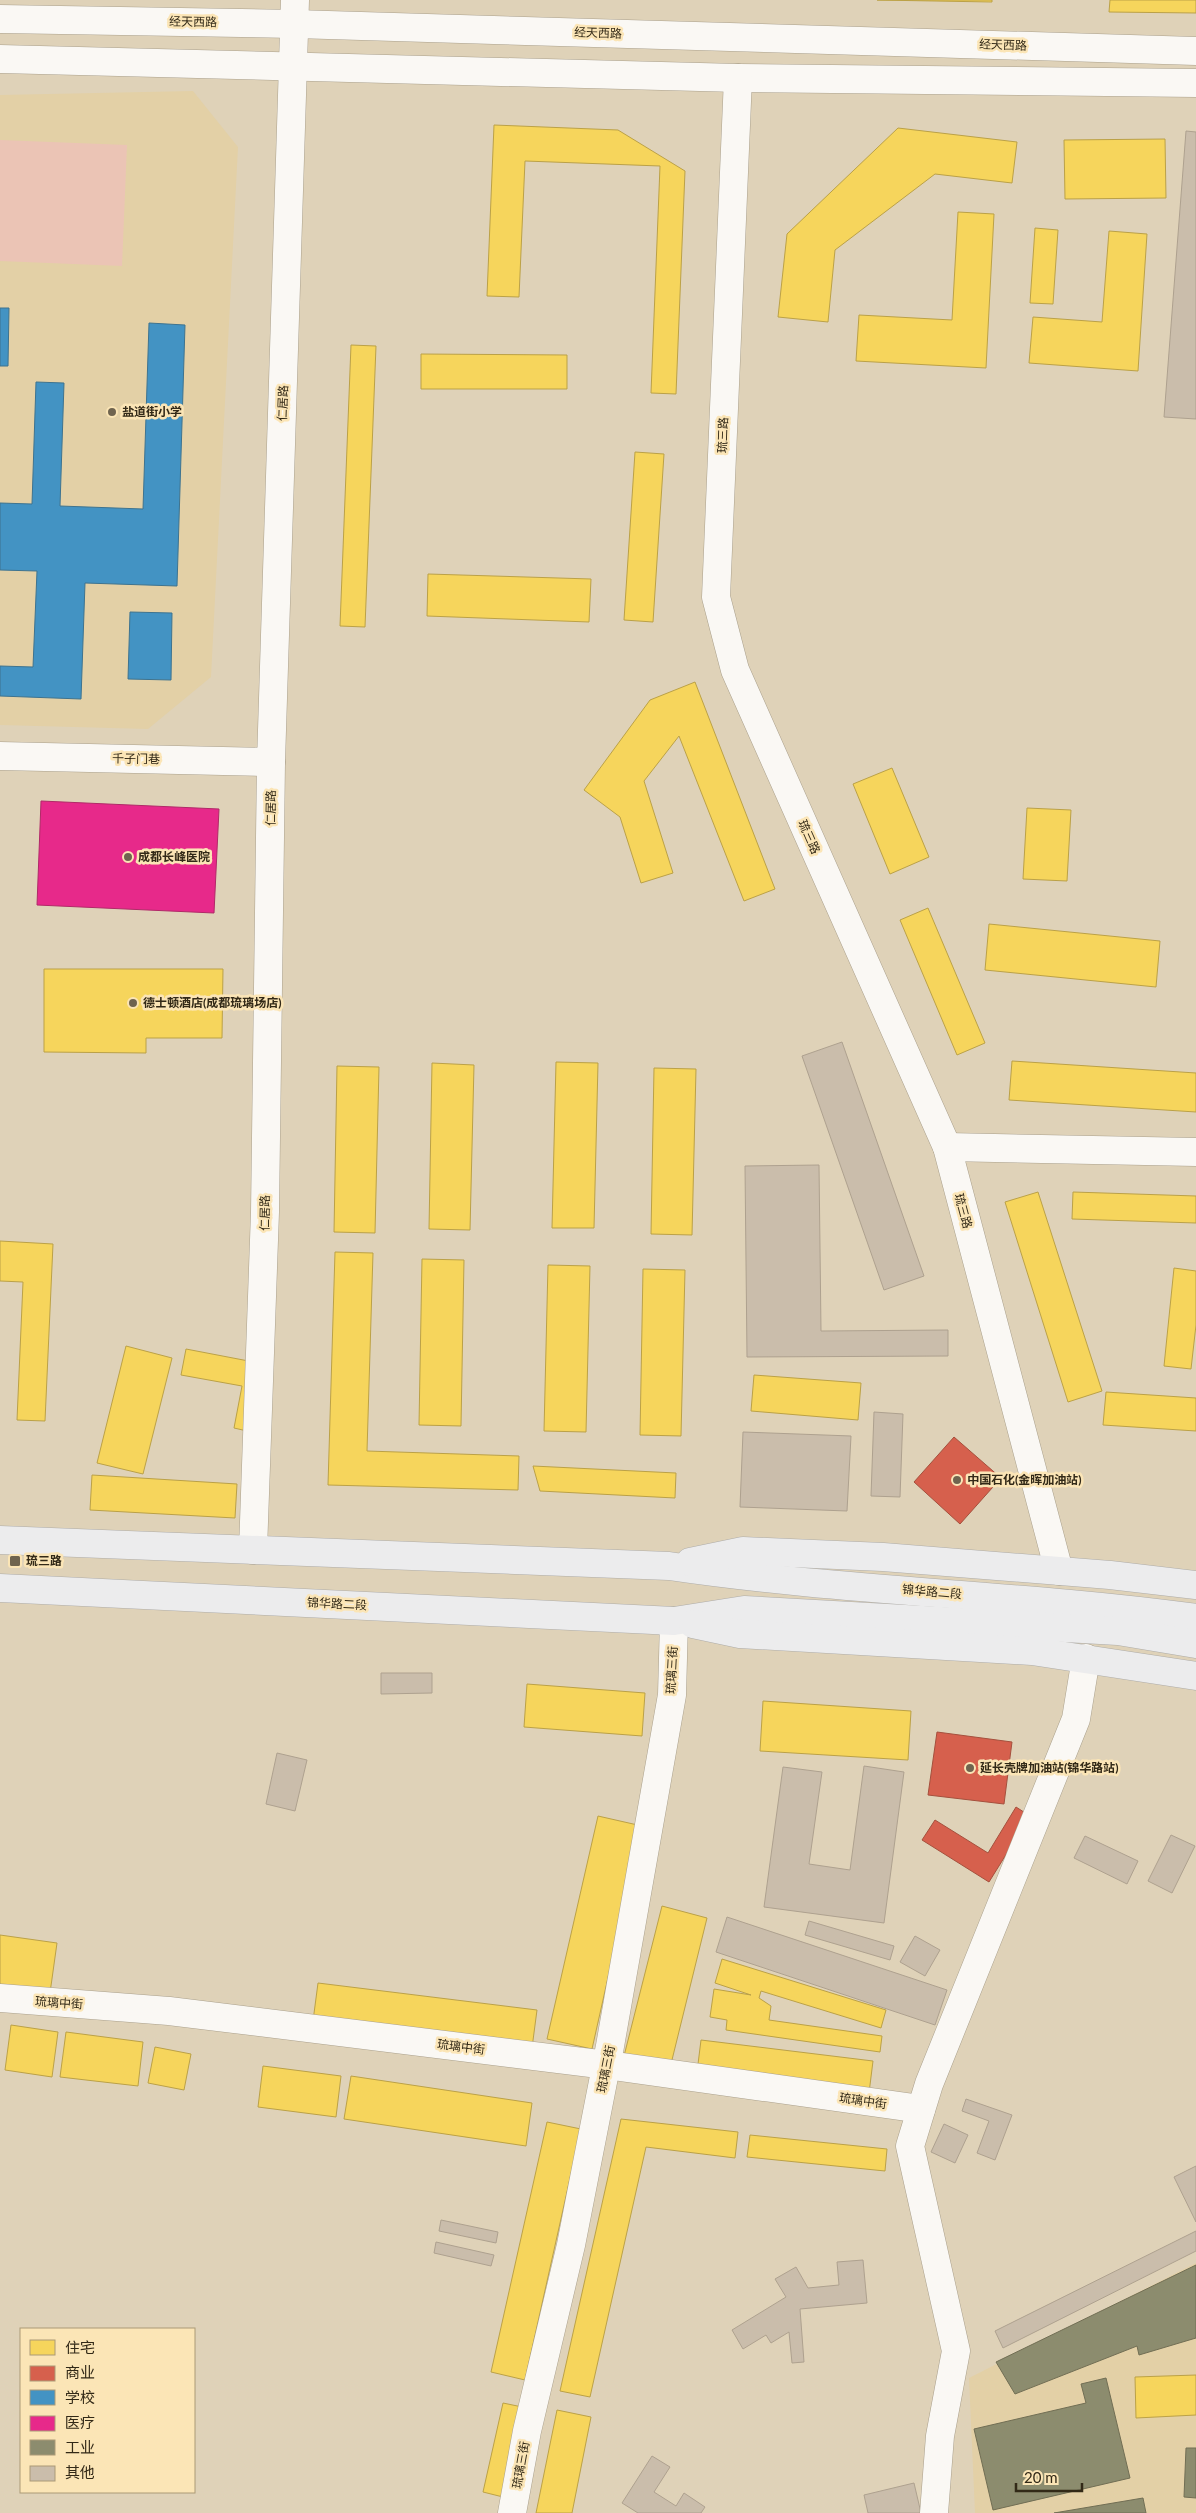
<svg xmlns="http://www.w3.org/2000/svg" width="1196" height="2513" font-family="Lato,'Noto Sans SC',sans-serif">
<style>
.built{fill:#e3d0a6}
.green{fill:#ebc4b5}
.homes{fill:#f6d55c;stroke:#bba147}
.shops{fill:#d6604d;stroke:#a5503d}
.schools{fill:#4393c3;stroke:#3e738f}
.health{fill:#e7298a;stroke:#b12968}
.industry{fill:#8c8c6e;stroke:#716e54}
.building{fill:#cabdab;stroke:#aea18f}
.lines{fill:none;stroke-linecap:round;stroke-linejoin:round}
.minor-casing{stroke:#aaa08c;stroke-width:29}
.major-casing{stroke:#aeaca8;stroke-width:29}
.minor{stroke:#faf8f4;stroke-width:28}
.major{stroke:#ececed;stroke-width:28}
.poi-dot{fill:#6f644f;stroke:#fbe5b6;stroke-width:2}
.labels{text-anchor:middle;stroke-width:5;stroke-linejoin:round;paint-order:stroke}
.street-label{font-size:12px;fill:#322917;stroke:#fbe5b6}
.poi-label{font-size:12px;font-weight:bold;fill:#322917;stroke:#fbe5b6;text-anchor:start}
</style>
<rect width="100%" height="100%" fill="#dfd2b8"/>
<g class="built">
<path d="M193,91l45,56 -27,530 -63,52 -148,-4v-630z"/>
<path d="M1196,2263v250h-221l-6,-135z"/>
</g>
<path class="green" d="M0,140l127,5 -5,121 -122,-5z"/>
<g class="homes">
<path d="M877,0h115v2z"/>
<path d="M1110,0h86v13l-87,-1z"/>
<path d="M494,125l124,5 67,41 -9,223 -25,-1 9,-227 -135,-5 -6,136 -32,-1z"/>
<path d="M898,128l119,14 -5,41 -77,-9 -100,76 -7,72 -50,-5 9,-83z"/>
<path d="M1165,139l1,59 -101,1 -1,-59z"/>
<path d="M958,212l36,2 -8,154 -130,-7 3,-46 93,5z"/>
<path d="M1035,228l23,2 -5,74 -23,-1z"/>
<path d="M1109,231l38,3 -9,137 -109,-8 4,-46 69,5z"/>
<path d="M351,345l25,1 -11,281 -25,-1z"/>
<path d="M421,354l146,1v34h-146z"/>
<path d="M635,452l29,2 -11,168 -29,-2z"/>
<path d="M428,574l163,5 -2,43 -162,-6z"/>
<path d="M695,682l80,207 -31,12 -65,-165 -35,45 29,92 -32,10 -21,-66 -36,-27 66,-90z"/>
<path d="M892,768l37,89 -39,17 -37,-90z"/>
<path d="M1027,808l44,2 -4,71 -44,-2z"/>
<path d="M928,908l57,135 -28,12 -57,-135z"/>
<path d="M989,924l171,17 -4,46 -171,-17z"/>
<path d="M44,969h179l-1,69h-76v15l-102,-1z"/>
<path d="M1012,1061l184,12v39l-187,-12z"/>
<path d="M556,1062l42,1 -4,165h-42z"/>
<path d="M432,1063l42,2 -4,165 -41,-1z"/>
<path d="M337,1066l42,1 -4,166 -41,-1z"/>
<path d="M654,1068l42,1 -4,166 -41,-1z"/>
<path d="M1038,1192l64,199 -34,11 -63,-200z"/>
<path d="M1073,1192l123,4v27l-124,-4z"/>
<path d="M0,1241l53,3 -8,177 -28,-1 6,-138 -23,-1z"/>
<path d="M335,1252l38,1 -6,198 152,5 -1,34 -190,-5z"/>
<path d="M422,1259l42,1 -3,166 -42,-1z"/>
<path d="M548,1265l42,1 -4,166 -42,-1z"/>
<path d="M1174,1268l22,3v54l-5,44 -27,-3z"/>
<path d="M643,1269l42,1 -4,166 -41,-1z"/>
<path d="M126,1346l46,12 -29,116 -46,-11z"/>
<path d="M186,1349l73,14 -12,68 -13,-3 8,-42 -61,-11z"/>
<path d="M754,1375l107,8 -3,37 -107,-9z"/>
<path d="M1106,1392l90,6v33l-93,-6z"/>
<path d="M533,1466l143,7 -1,25 -135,-7z"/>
<path d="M92,1475l145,9 -2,34 -145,-8z"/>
<path d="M527,1684l118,9 -3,43 -118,-9z"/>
<path d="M763,1701l148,10 -3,49 -148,-9z"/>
<path d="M598,1816l44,10 -50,223 -45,-10z"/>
<path d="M662,1906l45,12 -37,150 -46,-12z"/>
<path d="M0,1935l57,8 -7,50 -50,-7z"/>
<path d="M722,1959l164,51 -5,18 -120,-37 -2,7 12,8 -2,14 113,16 -2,16 -154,-22 1,-10 -17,-3 4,-28 37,6 -36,-12z"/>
<path d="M318,1983l219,27 -5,38 -219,-27z"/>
<path d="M11,2025l47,7 -6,45 -47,-7z"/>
<path d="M66,2032l77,10 -5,44 -78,-9z"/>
<path d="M701,2040l172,21 -4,32 -172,-21z"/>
<path d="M155,2047l36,7 -7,36 -36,-7z"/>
<path d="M263,2066l78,10 -5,41 -78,-10z"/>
<path d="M351,2076l181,27 -6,43 -182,-27z"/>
<path d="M621,2119l117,13 -3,26 -89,-11 -56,250 -30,-6z"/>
<path d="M547,2122l34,7 -56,251 -34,-8z"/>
<path d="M750,2135l137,14 -2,22 -138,-14z"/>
<path d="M1196,2375v40l-60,3 -1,-41z"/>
<path d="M503,2403l24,5 -20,90 -24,-6z"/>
<path d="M557,2410l34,7 -19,96h-36z"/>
</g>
<g class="shops">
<path d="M954,1437l47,41 -41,46 -46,-42z"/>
<path d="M937,1732l75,10 -8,62 -76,-9z"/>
<path d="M1016,1807l14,9 -41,66 -67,-42 13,-20 53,33z"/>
</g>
<g class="schools">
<path d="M0,308h9l-1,58h-8z"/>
<path d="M149,323l36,2 -8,261 -92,-3 -4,116 -81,-3v-30l33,1 4,-96 -37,-1v-67l32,1 4,-122 28,1 -4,123 83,3z"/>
<path d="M130,612l42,1 -1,67 -43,-1z"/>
</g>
<path class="health" d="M41,801l178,8 -5,104 -177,-8z"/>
<g class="industry">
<path d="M1196,2265v73l-57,17 -2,-9 -122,48 -19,-32z"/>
<path d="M1106,2378l24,100 -137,32 -19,-81 112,-26 -5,-19z"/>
<path d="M1186,2448h10v50l-12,-1z"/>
<path d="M1143,2498l3,15h-92z"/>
</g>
<g class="building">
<path d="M1186,131l10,1v287l-32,-2z"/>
<path d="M842,1042l82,234 -40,14 -82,-234z"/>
<path d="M819,1165l2,166 127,-1v26l-201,1 -2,-191z"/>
<path d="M874,1412l29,2 -3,83 -29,-1z"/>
<path d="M743,1432l108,4 -4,75 -107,-4z"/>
<path d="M381,1673h51v20l-51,1z"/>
<path d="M277,1753l30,7 -12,51 -29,-7z"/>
<path d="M864,1766l40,6 -20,151 -120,-16 19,-140 39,5 -13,92 41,6z"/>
<path d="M1171,1835l24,11 -23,47 -24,-12z"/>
<path d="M1085,1836l53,25 -11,23 -53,-26z"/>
<path d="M727,1917l220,73 -12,35 -219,-73z"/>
<path d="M809,1921l85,25 -4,14 -85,-25z"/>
<path d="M915,1936l25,14 -15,26 -25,-14z"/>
<path d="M966,2099l46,16 -17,45 -18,-7 12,-32 -27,-10z"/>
<path d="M944,2124l24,11 -13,28 -24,-11z"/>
<path d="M1196,2166v56l-22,-45z"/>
<path d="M441,2220l57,12 -2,11 -57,-12z"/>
<path d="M1196,2231v20l-193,97 -8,-17z"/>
<path d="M436,2242l58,13 -3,11 -57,-13z"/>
<path d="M863,2260l4,43 -67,6 4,53 -12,1 -3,-31 -18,11 -5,-8 -23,14 -11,-19 54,-33 -11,-18 21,-12 12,21 31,-3 -2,-23z"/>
<path d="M652,2456l18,11 -16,25 22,14 8,-13 21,14 -4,6h-63l-16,-10z"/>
<path d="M914,2483l7,30h-53l-4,-18z"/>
</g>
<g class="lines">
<defs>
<g id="minor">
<path d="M0,19l295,5 901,27"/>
<path d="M0,59l738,19 458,5"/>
<path d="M738,78l-22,519 19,73 212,477 112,424"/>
<path d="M0,756l271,6"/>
<path d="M947,1147l249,5"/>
<path d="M253,1550l12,-338 6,-450 24,-762"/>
<path d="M0,1998l169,13 438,54 314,44"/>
<path d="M512,2513l15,-82 44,-186 39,-199 62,-351 2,-74"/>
<path d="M934,2513l6,-77 16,-85 -46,-205 19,-62 147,-365 10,-61"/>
</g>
<g id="major">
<path d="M0,1540l669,26c175,26 352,28 527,52"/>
<path d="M690,1562l53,-11 140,6 227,18 86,10"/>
<path d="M0,1588l674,33 70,-11 374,21 78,13"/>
<path d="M693,1624l47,10 292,17 164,25"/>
</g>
</defs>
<use href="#minor" class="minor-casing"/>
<use href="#major" class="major-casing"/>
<use href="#minor" class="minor"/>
<use href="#major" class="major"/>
</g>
<g class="poi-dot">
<circle cx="112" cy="412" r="5"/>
<circle cx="128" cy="857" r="5"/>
<circle cx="133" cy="1003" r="5"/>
<circle cx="957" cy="1480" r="5"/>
<rect x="9" y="1555" width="12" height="12" rx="2.5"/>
<circle cx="970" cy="1768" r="5"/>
</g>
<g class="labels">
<g class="street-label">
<text transform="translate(193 22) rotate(1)" y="4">经天西路</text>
<text transform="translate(598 33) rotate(2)" y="4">经天西路</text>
<text transform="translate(1003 45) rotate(2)" y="4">经天西路</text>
<text transform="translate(283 403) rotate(-88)" y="4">仁居路</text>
<text transform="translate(723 435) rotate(-88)" y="4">琉三路</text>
<text transform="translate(136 759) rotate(1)" y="4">千子门巷</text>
<text transform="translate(271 808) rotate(-89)" y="4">仁居路</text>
<text transform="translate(809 837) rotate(66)" y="4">琉三路</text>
<text transform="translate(963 1211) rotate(75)" y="4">琉三路</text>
<text transform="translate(265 1213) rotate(-89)" y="4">仁居路</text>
<text transform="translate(932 1592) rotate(5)" y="4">锦华路二段</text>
<text transform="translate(337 1604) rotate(3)" y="4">锦华路二段</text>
<text transform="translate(672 1670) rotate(-87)" y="4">琉璃三街</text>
<text transform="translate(59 2003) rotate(4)" y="4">琉璃中街</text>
<text transform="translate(461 2047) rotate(7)" y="4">琉璃中街</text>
<text transform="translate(606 2069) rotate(-79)" y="4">琉璃三街</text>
<text transform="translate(863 2101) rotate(8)" y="4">琉璃中街</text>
<text transform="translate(521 2465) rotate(-80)" y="4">琉璃三街</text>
</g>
<g class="poi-label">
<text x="122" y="416">盐道街小学</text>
<text x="138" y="861">成都长峰医院</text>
<text x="143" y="1007">德士顿酒店(成都琉璃场店)</text>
<text x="967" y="1484">中国石化(金晖加油站)</text>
<text x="26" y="1565">琉三路</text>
<text x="980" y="1772">延长壳牌加油站(锦华路站)</text>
</g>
</g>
<rect x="20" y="2328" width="175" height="165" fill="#fbe5b6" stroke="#ab9a76"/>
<rect x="30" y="2340" width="25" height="15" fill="#f6d55c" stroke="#ab9a76"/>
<text x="65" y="2353" font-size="15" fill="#322917">住宅</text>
<rect x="30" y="2366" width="25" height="15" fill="#d6604d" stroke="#ab9a76"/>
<text x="65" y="2378" font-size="15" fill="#322917">商业</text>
<rect x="30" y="2390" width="25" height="15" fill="#4393c3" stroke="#ab9a76"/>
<text x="65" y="2403" font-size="15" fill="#322917">学校</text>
<rect x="30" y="2416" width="25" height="15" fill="#e7298a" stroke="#ab9a76"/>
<text x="65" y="2428" font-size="15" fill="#322917">医疗</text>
<rect x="30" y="2440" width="25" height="15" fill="#8c8c6e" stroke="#ab9a76"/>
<text x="65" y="2453" font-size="15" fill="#322917">工业</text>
<rect x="30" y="2466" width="25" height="15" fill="#cabdab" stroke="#ab9a76"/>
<text x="65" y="2478" font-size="15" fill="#322917">其他</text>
<path d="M1016 2483v8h66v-8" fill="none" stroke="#322917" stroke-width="2.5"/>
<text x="1024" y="2483" font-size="15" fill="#322917" stroke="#fbe5b6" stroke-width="4" paint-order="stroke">20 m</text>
</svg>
